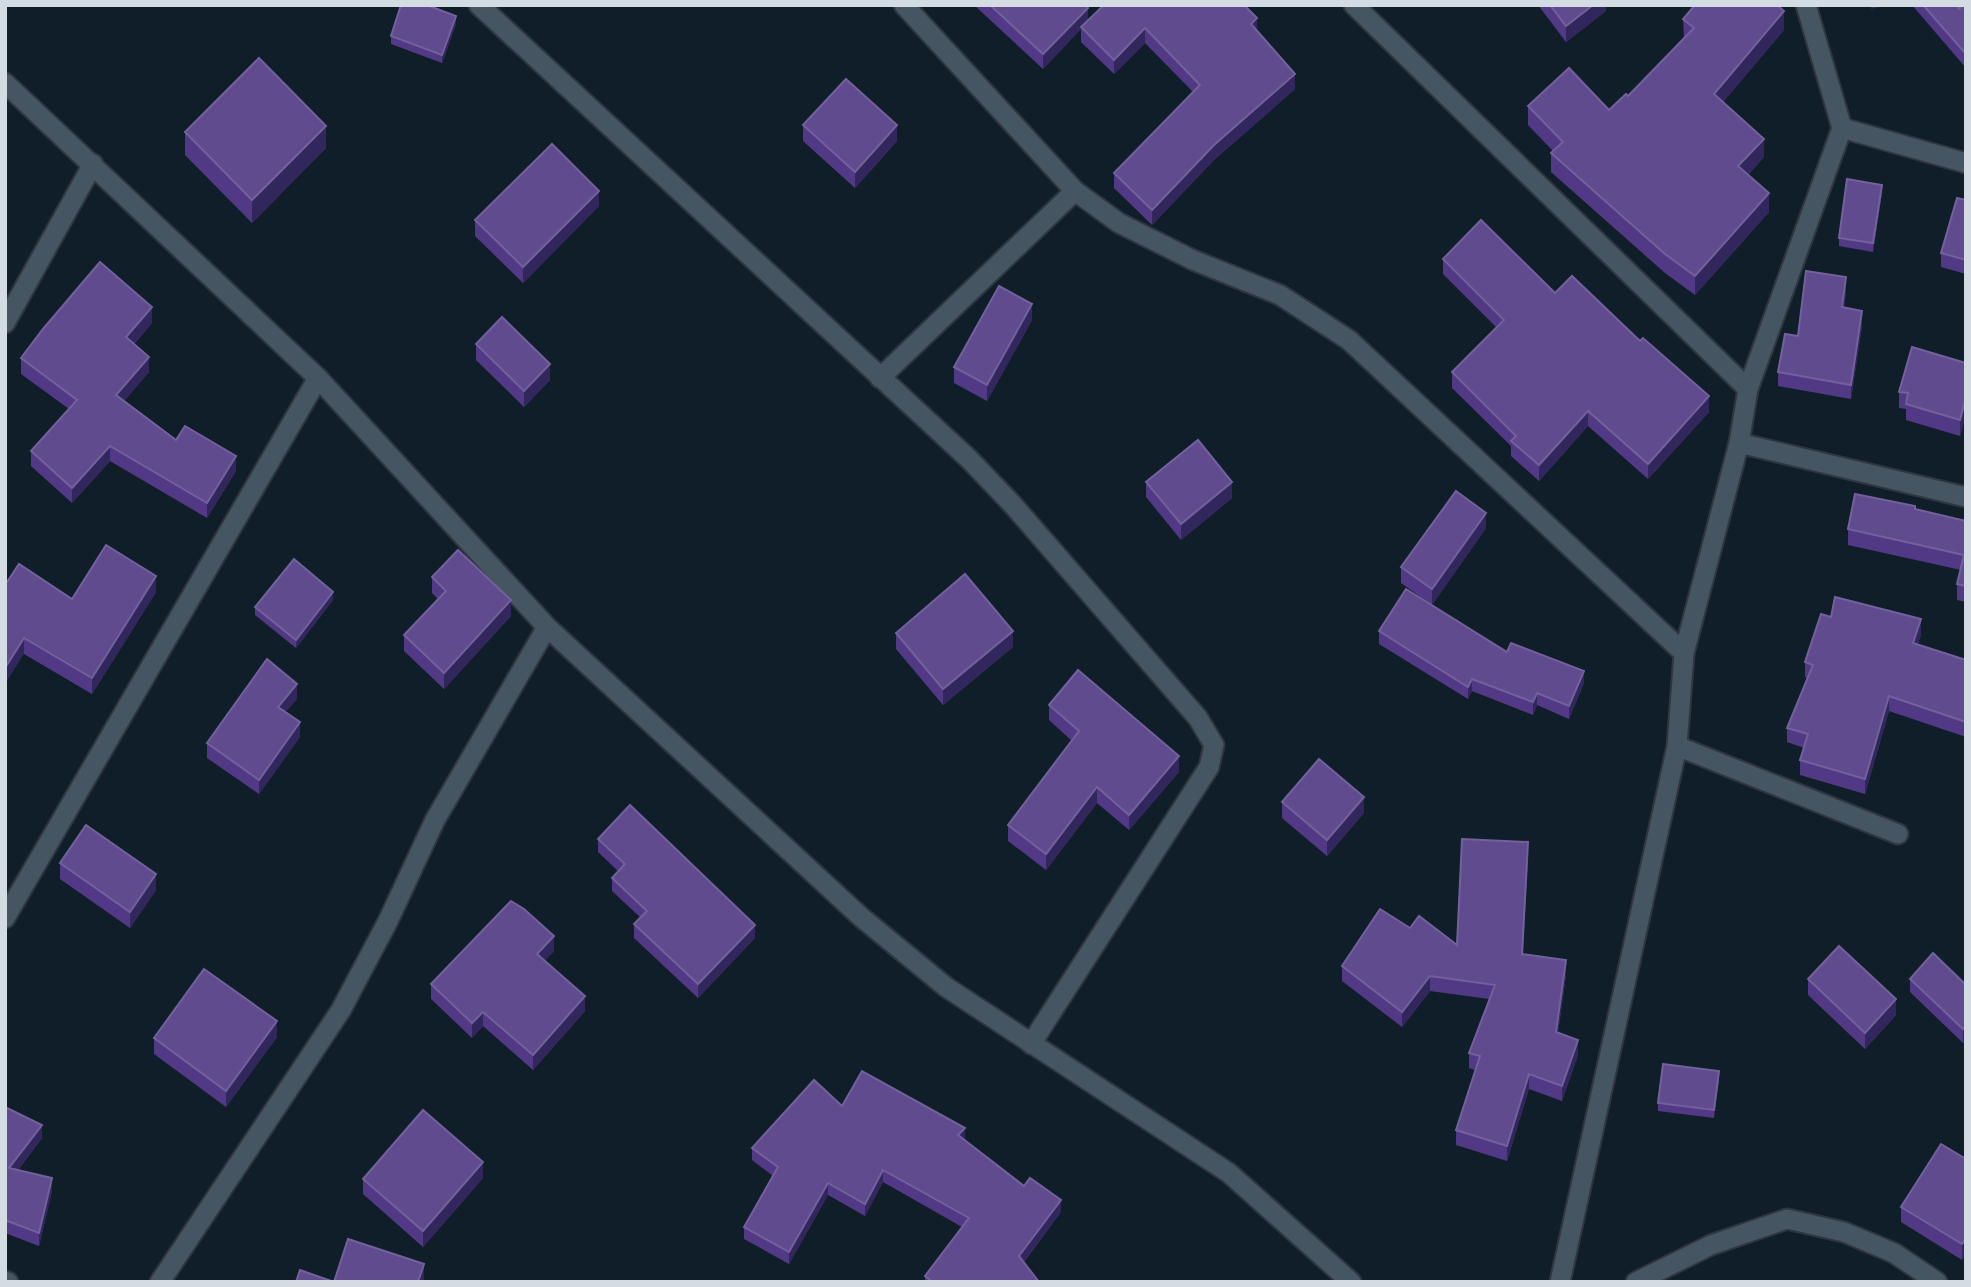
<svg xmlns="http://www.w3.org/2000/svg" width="1971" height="1287" font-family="Arial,sans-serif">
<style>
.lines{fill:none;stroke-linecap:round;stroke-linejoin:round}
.minor-casing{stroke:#2f3640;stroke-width:23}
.minor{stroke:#465562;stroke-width:19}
.wall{fill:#523985}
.shaded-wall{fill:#32275c}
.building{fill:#604b8f;stroke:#72619c;stroke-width:2}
</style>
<rect width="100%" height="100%" fill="#101e29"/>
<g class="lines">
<defs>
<g id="minor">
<path d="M479,5l490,454 44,46 185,213 16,27 -5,22 -178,277"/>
<path d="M904,5l171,186 44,32 74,37 87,35 69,45 335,313"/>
<path d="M1354,5l394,384"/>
<path d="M5,83l313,295 229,249 314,290 85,70 283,186 122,109"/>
<path d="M1842,128l124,35"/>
<path d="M5,323l88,-159"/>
<path d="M880,378l195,-187"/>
<path d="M1739,443l227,54"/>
<path d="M1677,746l221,88"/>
<path d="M5,918l313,-540"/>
<path d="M5,1281l3,1"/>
<path d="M160,1282l181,-272 47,-89 47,-101 112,-193"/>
<path d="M1560,1282l117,-536 7,-93 55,-210 9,-54 94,-261 -36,-123"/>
<path d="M1636,1282l75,-37 76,-26 57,13 50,21 43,29"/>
</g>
</defs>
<use href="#minor" class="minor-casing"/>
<use href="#minor" class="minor"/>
</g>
<g class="wall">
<path d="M974,5h111l3,16 169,10 38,58 -81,71 -62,65 -38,-37v-15l79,-81 -48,-49 -31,31 -33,-32v-13l-38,40z"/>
<path d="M1538,5h68v6l-40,31z"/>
<path d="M1912,5h45l2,4 7,-4v63z"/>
<path d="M1683,19l101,11 -61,72 41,55 -16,18 21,37 -74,83 -30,-22 -114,-101v-19l2,-2 -25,-26v-19l81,4 19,-14 56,-57z"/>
<path d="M456,24l-14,39 -51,-19v-8z"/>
<path d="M803,125l94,16 -42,47 -52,-47z"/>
<path d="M185,132l141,16 -74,75 -67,-68z"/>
<path d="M1882,193l-9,59 -34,-6v-8z"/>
<path d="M1966,200v74l-25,-7v-14z"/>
<path d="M599,206l-76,77 -48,-47v-16z"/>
<path d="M1443,259l112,34 154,119 -61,67 -60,-53 -49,55 -28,-25v-10l-59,-58v-16l45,-44 -54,-54z"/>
<path d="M1846,291l-2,17 18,18 -11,73 -73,-13v-14l20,-36z"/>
<path d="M1032,320l-45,81 -33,-18v-16z"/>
<path d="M152,323l-18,21 15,28 -25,29 52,39 60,31 -29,47 -97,-57 -38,42 -41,-37v-15l38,-42 -48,-35v-16z"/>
<path d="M476,344l74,36 -26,27 -48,-47z"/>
<path d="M1966,363v50l-6,23 -54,-16v-11l-7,-1v-16z"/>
<path d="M1146,482l86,16 -51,42 -35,-43z"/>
<path d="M1915,509l51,12v81l-9,-2v-16l4,-14 -113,-25v-16z"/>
<path d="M1486,528l-54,77 -31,-22v-16z"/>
<path d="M432,577l79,39 -67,73 -40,-38v-16l34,-36 -6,-6z"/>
<path d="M5,585l67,14 84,-7 -64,102 -68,-40z"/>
<path d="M333,600l-37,48 -41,-33v-8z"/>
<path d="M1831,617l90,17 -3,10 48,16v77l-77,-26 -24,83 -65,-19v-15l4,-12 -17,-6v-14l20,-50 -2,-1v-15z"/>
<path d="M1379,631l128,21 77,31 -15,36 -32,-14 -4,10 -61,-24 -4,8 -89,-55z"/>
<path d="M896,633l117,14 -70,58 -47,-56z"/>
<path d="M297,699l-12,13 15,25 -41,57 -52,-36v-15z"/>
<path d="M1049,705l130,67 -50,58 -32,-27 -51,67 -38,-29v-16l64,-84 -23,-21z"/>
<path d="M1282,802l82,11 -37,43 -45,-38z"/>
<path d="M598,839l157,99 -57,60 -64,-60v-14l7,-6 -29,-27v-13l6,-7 -20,-19z"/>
<path d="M1528,857l-5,97 43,21 -8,58 20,22 -16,46 -33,-12 -22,72 -51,-16v-15l19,-60 -6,-2v-15l20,-54 -59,-8 -28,36 -60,-46v-15l68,-38 47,17z"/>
<path d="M60,863l96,27 -26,38 -70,-49z"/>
<path d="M554,951l-10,10 41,50 -52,59 -50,-44 -11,12 -41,-39v-15z"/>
<path d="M1808,979l88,36 -31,34 -57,-54z"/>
<path d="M1910,979l56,6v55l-3,3 -53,-51z"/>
<path d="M277,1037l-51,70 -72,-53v-16z"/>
<path d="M1719,1079l-5,39 -56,-7v-8z"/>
<path d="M842,1106l123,34 59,46 37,26 -37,50 15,20h-114v-6l37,-49 -79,-45 -18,34 -37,-21 -39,69 -45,-25v-12l29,-51 -21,-16v-12z"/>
<path d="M5,1107l37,31 -24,32 34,21 -13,55 -34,-13z"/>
<path d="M1966,1159v95l-4,6 -61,-38v-15z"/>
<path d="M483,1178l-60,69 -60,-53v-15z"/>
</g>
<g class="shaded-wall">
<path d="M1593,5h13v6l-40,31v-16z"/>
<path d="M1871,5h15l-15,4z"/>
<path d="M1088,8v14l-45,47v-15z"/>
<path d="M1784,11v19l-70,83v-19z"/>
<path d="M456,16v8l-14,39v-8z"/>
<path d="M1257,18v14l-6,-8z"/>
<path d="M1145,28v15l-31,31v-14z"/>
<path d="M1295,74v15l-81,71 -62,65v-15l62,-65z"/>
<path d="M897,125v16l-42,47v-16z"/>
<path d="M326,126v22l-74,75v-23z"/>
<path d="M1764,139v18l-26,28v-19z"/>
<path d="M1882,185v8l-9,59v-9z"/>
<path d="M599,191v15l-76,77v-16z"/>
<path d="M1769,193v19l-74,83v-19z"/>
<path d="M1846,277v14l-4,31v-15z"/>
<path d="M1032,304v16l-45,81v-16z"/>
<path d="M152,307v16l-26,29v-15z"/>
<path d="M1862,311v15l-11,73v-14z"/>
<path d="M149,357v15l-33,38v-15z"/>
<path d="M550,364v16l-26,27v-16z"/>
<path d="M1709,396v16l-61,67v-15z"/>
<path d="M1966,397v16l-6,23v-16z"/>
<path d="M1588,411v15l-49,55v-16z"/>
<path d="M110,446v15l-38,42v-15z"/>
<path d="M236,456v15l-29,47v-15z"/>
<path d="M1232,482v16l-51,42v-16z"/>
<path d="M1486,513v15l-54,77v-16z"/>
<path d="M156,576v16l-64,102v-16z"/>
<path d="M333,592v8l-37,48v-8z"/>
<path d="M511,600v16l-67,73v-16z"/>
<path d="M1921,619v15l-8,24v-15z"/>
<path d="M1013,631v16l-70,58v-16z"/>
<path d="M24,638v16l-19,30v-16z"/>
<path d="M1584,671v12l-15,36v-13z"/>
<path d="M1472,679v12l-4,8v-12z"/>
<path d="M297,684v15l-19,22v-14z"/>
<path d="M1537,693v12l-4,10v-13z"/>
<path d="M1889,696v15l-24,83v-15z"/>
<path d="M300,722v15l-41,57v-14z"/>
<path d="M1179,756v16l-50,58v-15z"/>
<path d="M1097,787v16l-51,67v-16z"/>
<path d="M1364,797v16l-37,43v-16z"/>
<path d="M1528,842v15l-6,112v-15z"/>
<path d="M156,874v16l-26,38v-16z"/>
<path d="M755,925v13l-57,60v-14z"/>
<path d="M554,936v15l-17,18v-15z"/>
<path d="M1566,960v15l-10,72v-15z"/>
<path d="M1430,976v15l-28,36v-15z"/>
<path d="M585,996v15l-52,59v-15z"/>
<path d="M1896,999v16l-31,34v-16z"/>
<path d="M483,1012v14l-11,12v-15z"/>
<path d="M277,1021v16l-51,70v-16z"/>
<path d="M1966,1026v14l-3,3v-14z"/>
<path d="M1578,1040v15l-16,46v-15z"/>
<path d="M1719,1071v8l-5,39v-8z"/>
<path d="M1529,1074v15l-22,72v-15z"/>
<path d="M42,1125v13l-33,43v-13z"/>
<path d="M965,1128v12l-7,7v-12z"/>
<path d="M483,1162v16l-60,69v-16z"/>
<path d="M883,1170v12l-18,34v-12z"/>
<path d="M52,1178v13l-13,55v-13z"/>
<path d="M828,1183v12l-39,69v-12z"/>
<path d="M1061,1200v12l-42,56v-12z"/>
<path d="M1966,1238v16l-4,6v-16z"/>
<path d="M424,1264v15l-1,3h-5z"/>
</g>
<g class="building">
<path d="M401,5h26l29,11 -14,39 -51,-19z"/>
<path d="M990,5h95l3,3 -45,46z"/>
<path d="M1104,5h140l13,13 -6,6 44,50 -81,71 -62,65 -38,-37 86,-88 -55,-57 -31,32 -33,-33z"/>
<path d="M1550,5h43l-27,21z"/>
<path d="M1695,5h82l7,6 -70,83 50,45 -26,27 31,27 -74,83 -30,-22 -114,-101 12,-11 -35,-36 41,-38 40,42 17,-16 2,2 66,-68 -11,-9z"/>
<path d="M1923,5h34l2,4 4,-4h3v49z"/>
<path d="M259,58l67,68 -74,74 -67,-68z"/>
<path d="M846,79l51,46 -42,47 -52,-47z"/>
<path d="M552,144l47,47 -76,76 -48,-47z"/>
<path d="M1847,179l35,6 -9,58 -34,-5z"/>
<path d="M1957,198l9,2v60l-25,-7z"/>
<path d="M1481,220l74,73 17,-17 68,65 3,-3 66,58 -61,68 -60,-53 -49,54 -28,-24 5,-5 -64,-64 52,-52 -61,-61z"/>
<path d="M100,262l52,45 -26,30 23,20 -33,38 60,45 9,-14 51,30 -29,47 -97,-57 -38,42 -41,-37 46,-51 -56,-42 22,-29z"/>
<path d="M1806,271l40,6 -4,30 20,4 -11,74 -73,-13 7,-38 13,2z"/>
<path d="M999,286l33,18 -45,81 -33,-18z"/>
<path d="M502,317l48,47 -26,27 -48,-47z"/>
<path d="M1912,347l54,16v34l-6,23 -54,-16 2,-11 -9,-1z"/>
<path d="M1198,440l34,42 -51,42 -35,-42z"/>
<path d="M1456,491l30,22 -54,76 -31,-22z"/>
<path d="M1855,494l60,12v3l51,12v65l-9,-2 7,-29 -116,-26z"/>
<path d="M106,545l50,31 -64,102 -68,-40 -19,30v-83l14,-21 53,35z"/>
<path d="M458,550l53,50 -67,73 -40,-38 42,-44 -14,-14z"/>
<path d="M294,559l39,33 -37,48 -41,-33z"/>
<path d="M965,574l48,57 -70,58 -47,-56z"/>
<path d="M1406,589l101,63 4,-9 73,28 -15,35 -32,-13 -4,9 -61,-23 -4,8 -89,-56z"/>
<path d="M1835,597l86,22 -8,24 53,17v62l-77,-26 -24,83 -65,-19 8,-26 -21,-6 26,-63 -8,-3 16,-48 10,3z"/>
<path d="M267,659l30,25 -19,23 22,15 -41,58 -52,-37z"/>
<path d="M1078,670l101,86 -50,59 -32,-28 -51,67 -38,-29 71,-94 -30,-26z"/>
<path d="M1319,759l45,38 -37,43 -45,-38z"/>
<path d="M630,805l125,120 -57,59 -64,-60 13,-13 -35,-33 13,-14 -27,-25z"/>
<path d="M86,825l70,49 -26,38 -70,-49z"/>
<path d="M1462,839l66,3 -6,112 44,6 -10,72 22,8 -16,46 -33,-12 -22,72 -51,-16 24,-74 -11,-3 26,-68 -65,-9 -28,36 -60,-46 38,-57 30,19 9,-12 38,29z"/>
<path d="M511,901l13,8 30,27 -17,18 48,42 -52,59 -50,-43 -11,11 -41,-39z"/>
<path d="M1839,946l57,53 -31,34 -57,-54z"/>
<path d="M1933,953l33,32v41l-3,3 -53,-50z"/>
<path d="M204,969l73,52 -51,70 -72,-53z"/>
<path d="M1663,1064l56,7 -5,39 -56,-7z"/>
<path d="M862,1071l103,57 -7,7 66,51 6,-8 31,22 -42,56 20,26h-106l-8,-6 44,-58 -86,-48 -18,34 -37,-21 -39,69 -45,-25 34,-60 -26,-19 62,-68 28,26z"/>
<path d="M5,1107l37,18 -33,43 43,10 -13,55 -34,-13z"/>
<path d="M423,1110l60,52 -60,69 -60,-52z"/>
<path d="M1941,1144l25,15v79l-4,6 -61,-37z"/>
<path d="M348,1239l76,25 -6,18h-84z"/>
<path d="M300,1270l34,12h-38z"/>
</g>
<rect width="1971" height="1287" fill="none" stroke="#d3dbe3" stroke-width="14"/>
</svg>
